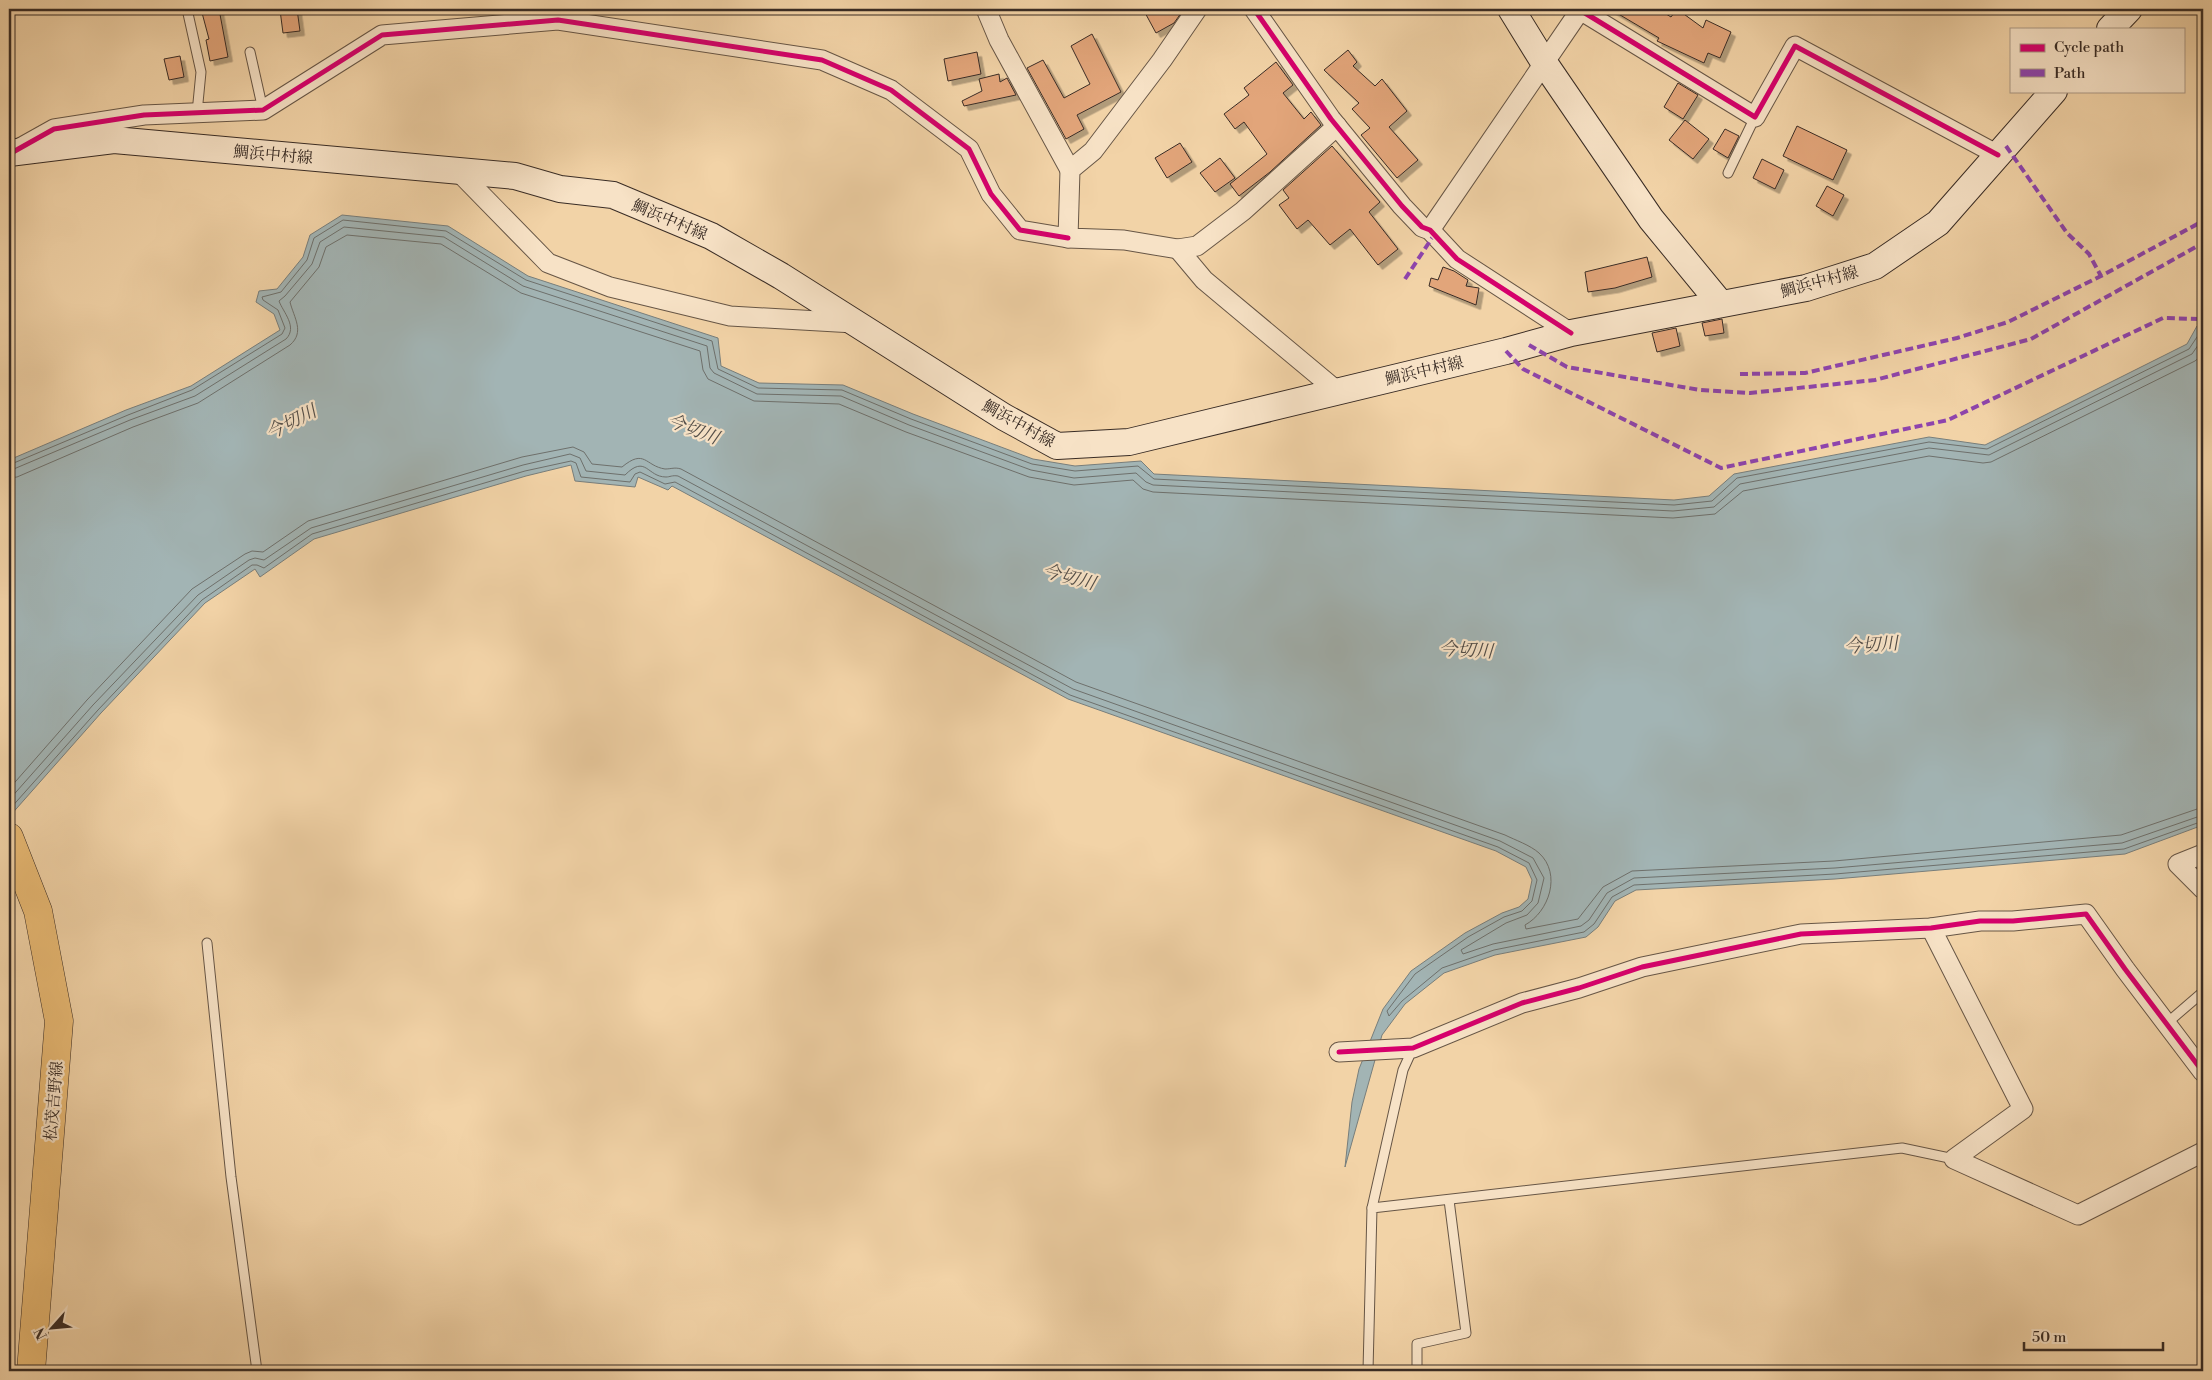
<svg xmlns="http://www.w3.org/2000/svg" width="2212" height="1380" font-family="'Libre Bodoni','Noto Serif JP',serif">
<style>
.water{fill:#a2b4b4;stroke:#787e7b}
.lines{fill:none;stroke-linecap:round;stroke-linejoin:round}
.shore{stroke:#6e706c;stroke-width:1}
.building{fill:#e2a57a;stroke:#392c25;filter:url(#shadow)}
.lane-casing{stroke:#675646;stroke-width:11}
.street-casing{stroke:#675646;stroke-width:21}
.secondary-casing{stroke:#392c25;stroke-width:28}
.primary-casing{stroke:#392c25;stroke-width:29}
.lane{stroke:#f7e2c6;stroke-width:9}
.street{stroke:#f7e2c6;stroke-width:19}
.secondary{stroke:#f7e2c6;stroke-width:26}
.primary{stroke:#e9ba74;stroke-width:28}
.quiet{stroke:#8e44ad;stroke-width:4;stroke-dasharray:8 4;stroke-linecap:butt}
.cycleway-casing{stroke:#f7e2c6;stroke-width:8}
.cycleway{stroke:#d6006c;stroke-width:5}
.labels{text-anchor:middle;stroke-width:4.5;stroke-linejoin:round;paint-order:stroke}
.street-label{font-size:16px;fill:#392c25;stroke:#f7e2c6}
.water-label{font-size:18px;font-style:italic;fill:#534e49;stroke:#f7e2c6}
</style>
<defs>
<filter id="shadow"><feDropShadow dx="4.5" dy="4.5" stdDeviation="0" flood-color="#0004"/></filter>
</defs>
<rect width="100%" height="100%" fill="#f2d3a7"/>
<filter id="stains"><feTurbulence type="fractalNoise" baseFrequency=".004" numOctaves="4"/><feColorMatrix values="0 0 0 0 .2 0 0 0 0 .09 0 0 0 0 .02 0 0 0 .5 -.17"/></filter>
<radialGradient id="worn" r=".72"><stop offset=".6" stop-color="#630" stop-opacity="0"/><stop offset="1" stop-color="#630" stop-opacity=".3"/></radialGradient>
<path class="water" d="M342,215l106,11 80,50 190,62 3,28 38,17 84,2 70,29 120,45 42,7 66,-5 13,13 520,26 35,-4 25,-22 195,-37 56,8 202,-101 10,-18 6,-3v502l-78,29 -290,25 -199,11 -21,11 -17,26 -12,10 -91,18 -51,18 -39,31 -23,31 -37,132 7,-65 7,-33 24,-60 28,-38 54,-38 37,-20 17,-6 9,-8 4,-19 -6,-13 -30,-16 -428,-152 -396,-213 -4,4 -30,-13 -3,10 -60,-6 -4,-16 -45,11 -212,63 -54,38 -5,-8 -50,34 -104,110 -92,104v-357l117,-50 65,-24 89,-56 -6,-16 -18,-12 3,-11 18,-2 26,-32 7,-22z"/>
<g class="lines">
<g class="shore">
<path d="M9,465l119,-50 64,-25 90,-56 3,-6 -7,-18 -15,-10 -1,-3 19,-5 26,-32 7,-22 29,-18 103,11 80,49 186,61 6,28 40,19 84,2 69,29 121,45 43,7 63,-5 16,13 520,26 38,-4 25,-23 192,-36 58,7 202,-100 14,-21"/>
<path d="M9,471l121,-51 65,-24 91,-57c12,-12 -3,-27 -7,-38l6,-5 27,-32 8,-22 24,-15 100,10 79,49 184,60 3,22 4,5 43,21 84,2 68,29 122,45 43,8 62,-5 10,9 7,3 520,26 41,-4 26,-23 189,-36 60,7 203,-101 11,-16"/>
<path d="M9,478l8,-1 116,-50 65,-24 92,-58c15,-13 4,-27 0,-43l29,-35 7,-20 21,-12 94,9 80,49 179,58 3,19 5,9 46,22 85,3 67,28 123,45 45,8 59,-5 10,9 10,3 520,26 42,-4 28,-23 186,-35 54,7 8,-1 204,-101 8,-7"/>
<path d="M9,789l78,-89 105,-111 53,-35 7,-3 11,1 45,-31 214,-64 51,-10 11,5 8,12 30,3c23,-19 23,-1 43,2 6,0 10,-2 16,0l395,213 429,153c10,5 25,10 34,18 23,21 10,59 -14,72l1,4 52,-10 25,-32 29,-16 202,-10 287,-26 82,-28"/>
<path d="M9,800l84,-95 105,-110 51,-35 6,-2 9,2 47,-32 212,-63 47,-11 10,4 6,13 39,4c21,-21 22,2 41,2 4,0 6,-2 12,-1l395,213 427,152 33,17 11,20 -6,25 -11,12 -21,8 -45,27 2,4 30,-10 88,-18 8,-6 18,-27 27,-15 201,-10 287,-25 81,-28"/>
<path d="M9,810l89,-100 104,-110 50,-35h5l7,3 48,-34 213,-63 46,-10 5,2 5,14 49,5 5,-8 5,-2 25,12 10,-2 395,213 428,152 31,16 8,17 -5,21 -10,10 -18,6 -36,20 -53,37 -28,37 2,5 13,-15 40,-33 52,-18 90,-18 10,-8 18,-27 22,-12 201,-11 289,-25 79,-28"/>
</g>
</g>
<g class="building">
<path d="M201,9h18l9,48 -18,4 -4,-21 3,-1z"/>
<path d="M297,9l3,22 -17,2 -3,-23z"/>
<path d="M1143,9h41l-10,14 -18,10z"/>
<path d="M1610,9h48l13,8 6,-8 26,19 3,-8 25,12 -11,26 -12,-5 -4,10 -47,-22 2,-3z"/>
<path d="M1092,34l29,58 -44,23 7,14 -18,10 -39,-71 16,-8 21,38 26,-14 -19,-38z"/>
<path d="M1348,50l9,12 -4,4 22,20 7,-7 25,32 -18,16 29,33 -21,18 -36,-43 9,-7 -18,-19 7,-6 -35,-33z"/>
<path d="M977,52l4,22 -33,7 -4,-22z"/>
<path d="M180,56l4,21 -15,3 -5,-21z"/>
<path d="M1276,62l17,23 -10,8 21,26 7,-7 10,13 -51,47 -31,24 -9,-12 37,-30 -23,-32 -9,7 -11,-15 25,-19 -5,-7z"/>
<path d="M999,74l1,8 7,-4 9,17 -52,11 -2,-5 20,-10 -3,-12z"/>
<path d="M1678,83l20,12 -15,24 -19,-12z"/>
<path d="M1685,120l24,19 -16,20 -24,-19z"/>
<path d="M1797,126l50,24 -14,30 -50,-24z"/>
<path d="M1725,129l14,7 -11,22 -15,-9z"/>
<path d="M1180,143l12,19 -25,16 -12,-20z"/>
<path d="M1332,146l48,56 -11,10 29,37 -20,16 -28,-36 -20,16 -22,-25 -11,9 -18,-24 10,-7 -6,-8z"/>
<path d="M1220,158l15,20 -20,14 -15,-19z"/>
<path d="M1762,159l22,11 -9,19 -22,-11z"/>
<path d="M1827,186l17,9 -11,21 -17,-10z"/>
<path d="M1647,257l5,20 -37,11 -27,4 -3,-20z"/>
<path d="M1443,267l11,4 14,9 -2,6 13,2 -3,17 -47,-19 2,-8 7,2z"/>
<path d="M1722,319l2,14 -19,3 -3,-13z"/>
<path d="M1676,328l4,18 -23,6 -5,-19z"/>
</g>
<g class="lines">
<defs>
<g id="lane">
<path d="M187,9l14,63 -4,41"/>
<path d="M250,52l13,58"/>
<path d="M1728,173l27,-56"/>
<path d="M207,943l24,234 26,194"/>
<path d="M2167,1023l36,-31"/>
<path d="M1372,1208l31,-138 10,-22"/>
<path d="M1417,1369v-25l49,-11 -17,-133"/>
<path d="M1368,1371l4,-163 530,-60 52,11"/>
</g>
<g id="street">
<path d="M986,9l13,31 71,130"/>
<path d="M1254,9l77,110 71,87 20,21 8,3 27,29 114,74"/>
<path d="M1580,10l175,107 40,-71 203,109"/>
<path d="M1337,126l-94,85 -46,35 -19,3 26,31 133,111"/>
<path d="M20,148l34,-19 90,-14 119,-5 119,-75 176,-15 264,40 69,30 78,59 22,45 29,36 48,8"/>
<path d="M458,171l90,92 62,24 120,29 124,7"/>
<path d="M1430,230l151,-221"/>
<path d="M1178,249l-54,-9 -56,-2 2,-68 23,-19 69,-91 35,-51"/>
<path d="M2203,854l-25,10 25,25"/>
<path d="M1931,928l92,181 -69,50 124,56 125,-63"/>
<path d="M1339,1052l74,-4 109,-45 57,-15 63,-21 159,-33 130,-6 49,-7h33l73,-7 39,55 78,103"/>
</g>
<g id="secondary">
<path d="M1511,9l34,55 106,155 69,84"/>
<path d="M2110,29l19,-20"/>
<path d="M9,153l105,-13 401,36 45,13 53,6 98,41 70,40 223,141 53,29 72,-4 377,-91 65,-18 235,-45 69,-22 63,-43 116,-132"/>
</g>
<path id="primary" d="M9,837l29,74 21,110 -28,350"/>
</defs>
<use href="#lane" class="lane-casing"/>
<use href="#street" class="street-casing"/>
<use href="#secondary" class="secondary-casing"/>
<use href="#primary" class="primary-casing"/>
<use href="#lane" class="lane"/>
<use href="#street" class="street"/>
<use href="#secondary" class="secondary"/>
<use href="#primary" class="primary"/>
<g class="quiet">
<path d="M2006,146l61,87 22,21 12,22"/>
<path d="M1405,279l29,-44"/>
<path d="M1529,345l38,22 133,23 50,3 125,-13 156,-41 172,-96"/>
<path d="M1506,351l17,18 198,99 227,-48 215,-102 36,1 4,-2"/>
<path d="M1740,374l65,-1 152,-35 51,-16 93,-46 102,-55"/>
</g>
<defs>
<g id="cycleway">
<path d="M1254,9l77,110 71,87 20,21 8,3 27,29 114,74"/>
<path d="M1580,10l175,107 40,-71 203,109"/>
<path d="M13,152l41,-23 90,-14 119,-5 119,-75 176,-15 264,40 69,30 78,59 22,45 29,36 48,8"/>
<path d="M1339,1052l74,-4 109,-45 57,-15 63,-21 159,-33 130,-6 49,-7h33l73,-7 39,55 78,103"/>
</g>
</defs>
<use href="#cycleway" class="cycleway-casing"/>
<use href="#cycleway" class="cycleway"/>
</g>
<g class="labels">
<g class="street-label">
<text transform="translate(273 154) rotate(5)" y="6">鯛浜中村線</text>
<text transform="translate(670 219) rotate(23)" y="6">鯛浜中村線</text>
<text transform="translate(1819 281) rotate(-15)" y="6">鯛浜中村線</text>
<text transform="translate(1424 370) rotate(-13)" y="6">鯛浜中村線</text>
<text transform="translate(1019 423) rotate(29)" y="6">鯛浜中村線</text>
<text transform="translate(53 1101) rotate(-85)" y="6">松茂吉野線</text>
</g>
<g class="water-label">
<text transform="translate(291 422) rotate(-27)" y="6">今切川</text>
<text transform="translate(693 429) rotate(21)" y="6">今切川</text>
<text transform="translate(1069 577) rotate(15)" y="6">今切川</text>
<text transform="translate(1871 645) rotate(-4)" y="6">今切川</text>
<text transform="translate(1466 650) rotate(3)" y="6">今切川</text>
</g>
</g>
<rect width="2212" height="1380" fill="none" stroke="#f2d3a7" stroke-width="30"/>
<rect x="10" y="10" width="2192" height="1360" fill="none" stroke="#392c25" stroke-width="2.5"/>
<rect x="15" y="15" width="2182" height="1350" fill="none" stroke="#392c25"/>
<rect x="2010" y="28" width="175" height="65" fill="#f7e2c6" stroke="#ab9986"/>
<rect x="2020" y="44" width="25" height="8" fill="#d6006c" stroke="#ab9986"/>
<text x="2054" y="52" font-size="15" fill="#392c25">Cycle path</text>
<rect x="2020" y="69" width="25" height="8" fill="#8e44ad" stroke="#ab9986"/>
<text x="2054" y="78" font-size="15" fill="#392c25">Path</text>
<g transform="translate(52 1328) rotate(243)" stroke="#f7e2c6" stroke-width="4" paint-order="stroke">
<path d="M0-4L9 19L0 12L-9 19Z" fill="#392c25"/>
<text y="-8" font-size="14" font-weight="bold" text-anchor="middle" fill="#392c25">N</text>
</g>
<path d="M2024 1342v8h139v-8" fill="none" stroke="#392c25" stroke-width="2.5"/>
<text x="2032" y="1342" font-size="15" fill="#392c25" stroke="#f7e2c6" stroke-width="4" paint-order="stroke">50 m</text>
<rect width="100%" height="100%" filter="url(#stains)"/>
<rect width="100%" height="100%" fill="url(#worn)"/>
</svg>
